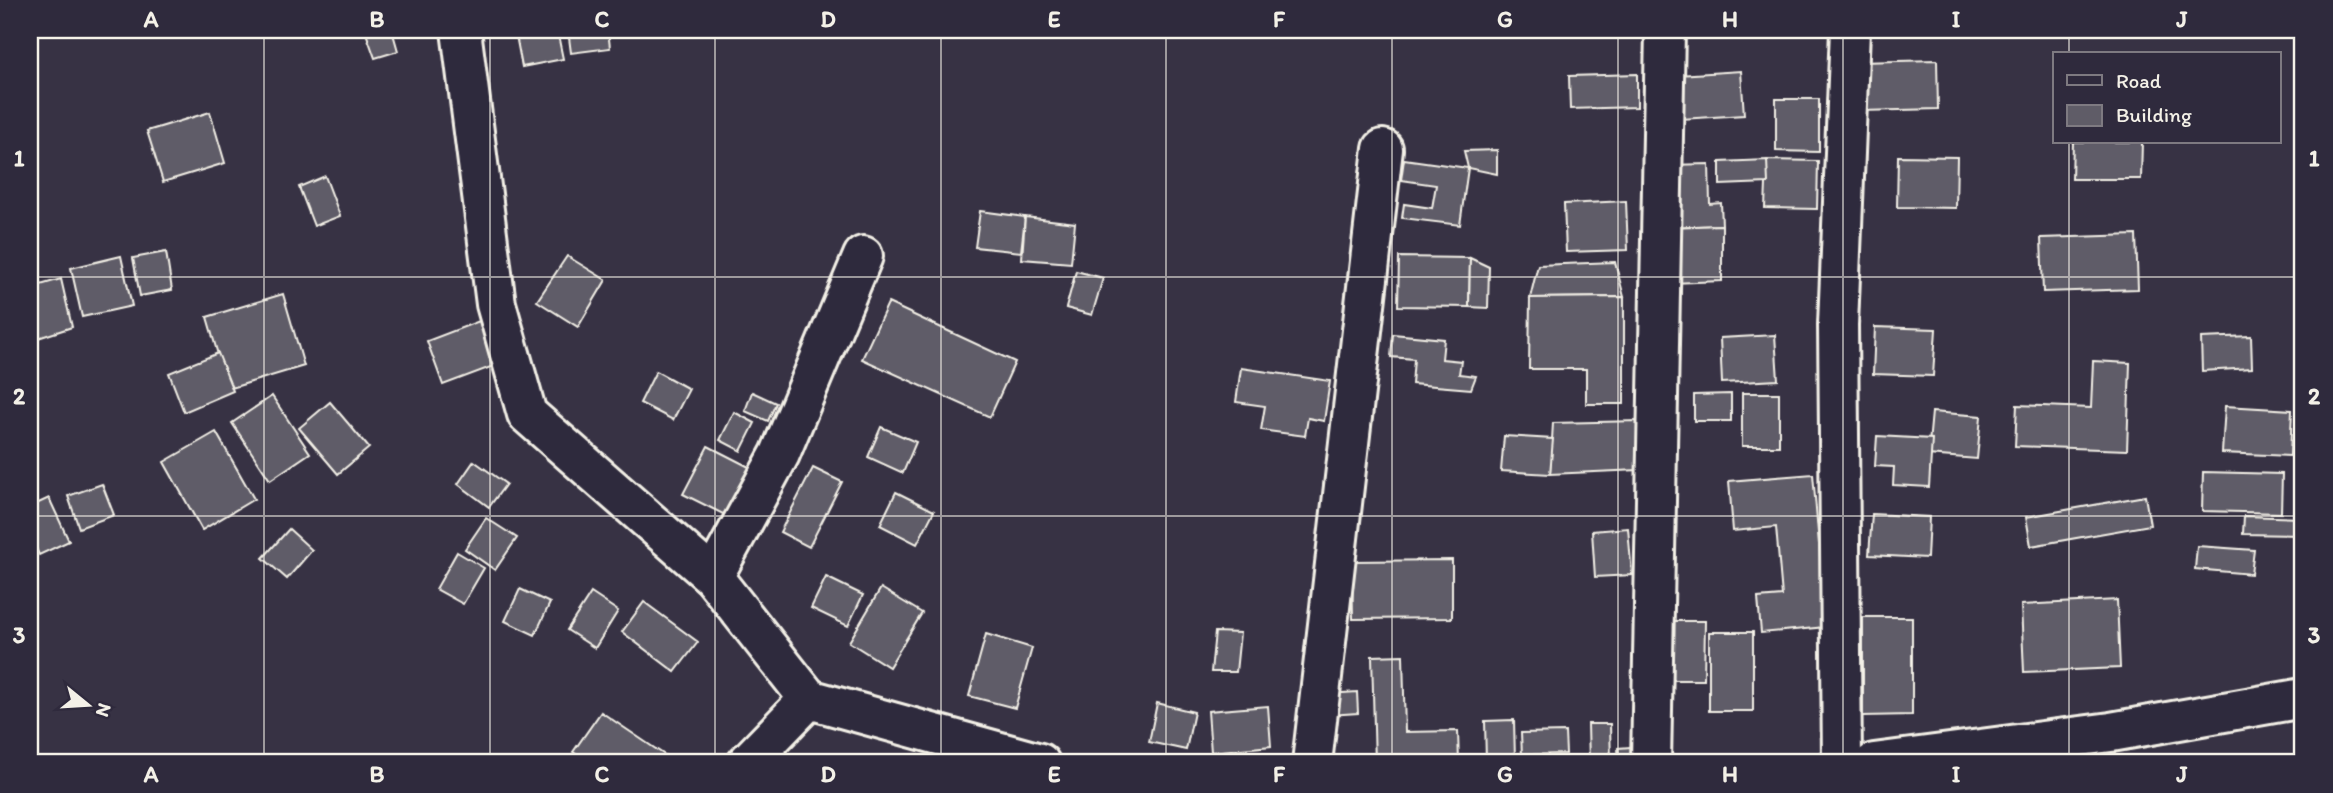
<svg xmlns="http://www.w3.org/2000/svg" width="2333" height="793" font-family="Itim,sans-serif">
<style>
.building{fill:#5f5c67;stroke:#f4f1e8;stroke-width:2}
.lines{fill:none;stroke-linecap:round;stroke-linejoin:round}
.minor-casing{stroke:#f4f1e8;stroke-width:44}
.minor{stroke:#2f2a3d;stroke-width:38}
.grid{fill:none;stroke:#f4f1e8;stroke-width:2;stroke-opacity:0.55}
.neatline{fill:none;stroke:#f4f1e8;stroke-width:2.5}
.grid-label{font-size:23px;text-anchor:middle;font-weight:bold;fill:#f4f1e8}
</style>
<rect width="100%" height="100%" fill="#373244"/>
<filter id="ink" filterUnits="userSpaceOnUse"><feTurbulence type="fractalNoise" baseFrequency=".0143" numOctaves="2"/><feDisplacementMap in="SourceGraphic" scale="14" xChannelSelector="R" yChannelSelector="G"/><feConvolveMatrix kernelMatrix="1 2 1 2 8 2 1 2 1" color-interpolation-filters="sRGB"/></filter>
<g filter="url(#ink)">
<g class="building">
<path d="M365,30h27l6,21 -23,7z"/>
<path d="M515,30h42l6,29 -41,8z"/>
<path d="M568,30h40l2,18 -39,5z"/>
<path d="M1937,60l1,49 -77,2 -2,-49z"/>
<path d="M1741,71l3,44 -63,4 -3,-44z"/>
<path d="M1637,74v33l-67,2 -1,-33z"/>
<path d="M1776,99h43v53l-43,-1z"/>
<path d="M210,112l15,51 -62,19 -16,-51z"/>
<path d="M2073,142h69l-1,37h-69z"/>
<path d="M1497,150v24l-29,-6 -4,-17z"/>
<path d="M1898,156l59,1 -1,51 -59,-1z"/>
<path d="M1404,159l64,9 -8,57 -58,-7 2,-14 28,4 4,-23 -35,-5z"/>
<path d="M1767,160l51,1 -1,48 -52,-1z"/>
<path d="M1767,160l1,23 -48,2v-23z"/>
<path d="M1709,164l1,40 11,-1 1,22 -53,2 -2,-62z"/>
<path d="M325,176l15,40 -26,10 -15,-39z"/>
<path d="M1626,201l2,49 -62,2 -2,-48z"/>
<path d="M980,211l45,6 -4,35 -46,-5z"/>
<path d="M1025,217l50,6 -4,40 -49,-4z"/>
<path d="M1722,225v56l-51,2 -2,-56z"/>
<path d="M2136,235l2,54 -95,3 -2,-54z"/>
<path d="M166,252l6,38 -32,6 -7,-38z"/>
<path d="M121,256l11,50 -50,11 -11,-49z"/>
<path d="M567,256l39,24 -28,47 -41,-26z"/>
<path d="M1399,257l71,1 -1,49 -71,-1z"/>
<path d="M1470,258l19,9 -1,41 -19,-1z"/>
<path d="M1615,262l9,35 -94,1 8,-33z"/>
<path d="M1076,271l27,7 -11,37 -26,-7z"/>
<path d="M61,279l11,48 -40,13 -2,-8v-44z"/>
<path d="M283,294l21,72 -76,23 -21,-72z"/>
<path d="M1624,297v107h-38v-35h-57l1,-71z"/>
<path d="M888,303l127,59 -25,55 -128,-58z"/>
<path d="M482,320l17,44 -56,21 -16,-44z"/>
<path d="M1875,327l61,2 -3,47 -60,-2z"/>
<path d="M1393,334l51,5 -2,20 19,2 -2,13 17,2 -5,13 -59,-5 2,-25 -23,-2z"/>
<path d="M1775,335l3,45 -56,3 -2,-45z"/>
<path d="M2251,336l1,32 -50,3 -1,-33z"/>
<path d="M218,353l15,38 -49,21 -15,-39z"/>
<path d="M2093,361l37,2 -3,87 -112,-4 2,-41 74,3z"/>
<path d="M1241,368l89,13 -6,40 -16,-3 -3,18 -44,-6 4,-24 -29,-4z"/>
<path d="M656,371l33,18 -16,31 -33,-17z"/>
<path d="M752,392l24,11 -8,18 -23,-10z"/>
<rect x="1742" y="393" width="37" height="53"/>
<path d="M1731,394v27h-37v-26z"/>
<path d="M272,396l38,57 -40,27 -38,-57z"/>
<path d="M330,402l39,46 -31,26 -39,-46z"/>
<path d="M2225,406l67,4 -2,46 -68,-3z"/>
<path d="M734,412l21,11 -14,28 -21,-11z"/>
<path d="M1932,412l49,4 -4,43 -49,-4z"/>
<path d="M1639,421v49l-89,4 3,-51z"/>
<path d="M881,427l35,15 -13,31 -35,-16z"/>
<path d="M216,432l38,67 -52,31 -38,-68z"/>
<path d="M1504,436l49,3 -3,35 -49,-3z"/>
<path d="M1877,436l55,3 -3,48 -36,-2 1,-18 -19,-1z"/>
<path d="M708,446l47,24 -24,48 -48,-24z"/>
<path d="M474,461l32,23 -17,23 -31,-23z"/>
<path d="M813,468l29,14 -33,65 -29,-15z"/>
<path d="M2203,472l79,2 -1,39 -79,-2z"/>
<path d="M1813,474l13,153 -65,6 -3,-35 24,-2 -6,-69 -43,4 -4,-50z"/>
<path d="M102,484l12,31 -35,13 -11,-32z"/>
<path d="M896,492l38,19 -17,33 -37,-19z"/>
<path d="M2145,496l5,29 -119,21 -5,-29z"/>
<path d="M49,498l20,43 -30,14 -9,-20v-28z"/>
<path d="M1872,514l57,3 -2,41 -58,-3z"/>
<path d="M2244,516l57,2 -1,17 -57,-1z"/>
<path d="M486,518l31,20 -22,32 -30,-21z"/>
<path d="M1628,528l4,47 -37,2 -3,-46z"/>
<path d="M289,529l23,21 -25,29 -24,-21z"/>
<path d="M2197,546l57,4 -3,24 -56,-5z"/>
<path d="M457,552l27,16 -21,36 -27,-15z"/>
<path d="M1452,560v58l-99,1 -1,-58z"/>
<path d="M826,577l37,18 -15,31 -37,-18z"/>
<path d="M881,588l41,25 -33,54 -40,-25z"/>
<path d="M520,589l30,14 -15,32 -30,-14z"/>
<path d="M591,593l27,18 -23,37 -28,-18z"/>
<path d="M2117,600l3,68 -96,4 -3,-67z"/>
<path d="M644,602l54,40 -23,30 -53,-40z"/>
<path d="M1863,617h49v98l-49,1z"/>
<path d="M1669,621h36l-1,59h-35z"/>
<path d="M1215,632l25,1 -4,39h-25z"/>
<rect x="1709" y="632" width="44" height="79"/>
<path d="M986,634l46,14 -17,60 -46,-12z"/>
<path d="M1403,655l2,77 53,-1 1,32h-84l-3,-107z"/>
<path d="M1357,692l1,21 -29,2 -1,-21z"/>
<path d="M1157,703l37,9 -8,38 -37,-8z"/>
<path d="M1268,706l3,40 -60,6 -3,-41z"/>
<path d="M601,712l71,48 -2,3h-81l-16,-11z"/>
<path d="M1514,720l1,40h-29l-1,-39z"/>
<path d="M1588,724h22l1,39h-22z"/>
<path d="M1565,732l1,22 -44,1 -1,-22z"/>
<path d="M1644,746l1,16 -26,1 -1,-15z"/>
</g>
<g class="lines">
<defs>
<g id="minor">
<path d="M461,30l35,274 31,110 186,163 96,122"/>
<path d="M713,577l67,-123 83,-198"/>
<path d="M747,763l62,-64 231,64"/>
<path d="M1312,763l71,-614"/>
<path d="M1651,763l14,-733"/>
<path d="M1842,763l-4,-438 12,-295"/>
<path d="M1874,763l237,-31 192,-34"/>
</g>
</defs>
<use href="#minor" class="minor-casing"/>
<use href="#minor" class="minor"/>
</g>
</g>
<path class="grid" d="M264,30v733M490,30v733M715,30v733M941,30v733M1166,30v733M1392,30v733M1618,30v733M1843,30v733M2069,30v24M2069,142v621M30,277h2273M30,516h2273"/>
<rect width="2333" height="793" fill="none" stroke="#2f2a3d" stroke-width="77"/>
<rect x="2053" y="52" width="228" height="91" fill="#2f2a3d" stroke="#7e7a81" stroke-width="2"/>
<rect x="2067" y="75" width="35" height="10" fill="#2f2a3d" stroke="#7e7a81" stroke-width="2"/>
<text x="2116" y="88" font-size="21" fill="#f4f1e8">Road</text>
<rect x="2067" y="105" width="35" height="21" fill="#5f5c67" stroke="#7e7a81" stroke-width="2"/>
<text x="2116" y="122" font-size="21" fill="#f4f1e8">Building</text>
<g transform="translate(88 705) rotate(108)" stroke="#2f2a3d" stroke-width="5" paint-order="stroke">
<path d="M0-5L12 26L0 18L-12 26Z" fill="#f4f1e8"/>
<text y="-10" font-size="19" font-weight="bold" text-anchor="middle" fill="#f4f1e8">N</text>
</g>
<rect x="38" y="38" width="2256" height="716" class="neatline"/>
<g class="grid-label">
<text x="151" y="27">A</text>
<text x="377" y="27">B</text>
<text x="602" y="27">C</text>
<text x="828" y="27">D</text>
<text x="1054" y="27">E</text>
<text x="1279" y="27">F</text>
<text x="1505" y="27">G</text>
<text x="1730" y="27">H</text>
<text x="1956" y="27">I</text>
<text x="2182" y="27">J</text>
<text x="19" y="166">1</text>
<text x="2314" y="166">1</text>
<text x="19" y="404">2</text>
<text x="2314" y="404">2</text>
<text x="19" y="643">3</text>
<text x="2314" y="643">3</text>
<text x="151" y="782">A</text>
<text x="377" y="782">B</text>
<text x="602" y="782">C</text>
<text x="828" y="782">D</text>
<text x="1054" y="782">E</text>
<text x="1279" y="782">F</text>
<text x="1505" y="782">G</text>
<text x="1730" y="782">H</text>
<text x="1956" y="782">I</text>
<text x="2182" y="782">J</text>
</g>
</svg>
